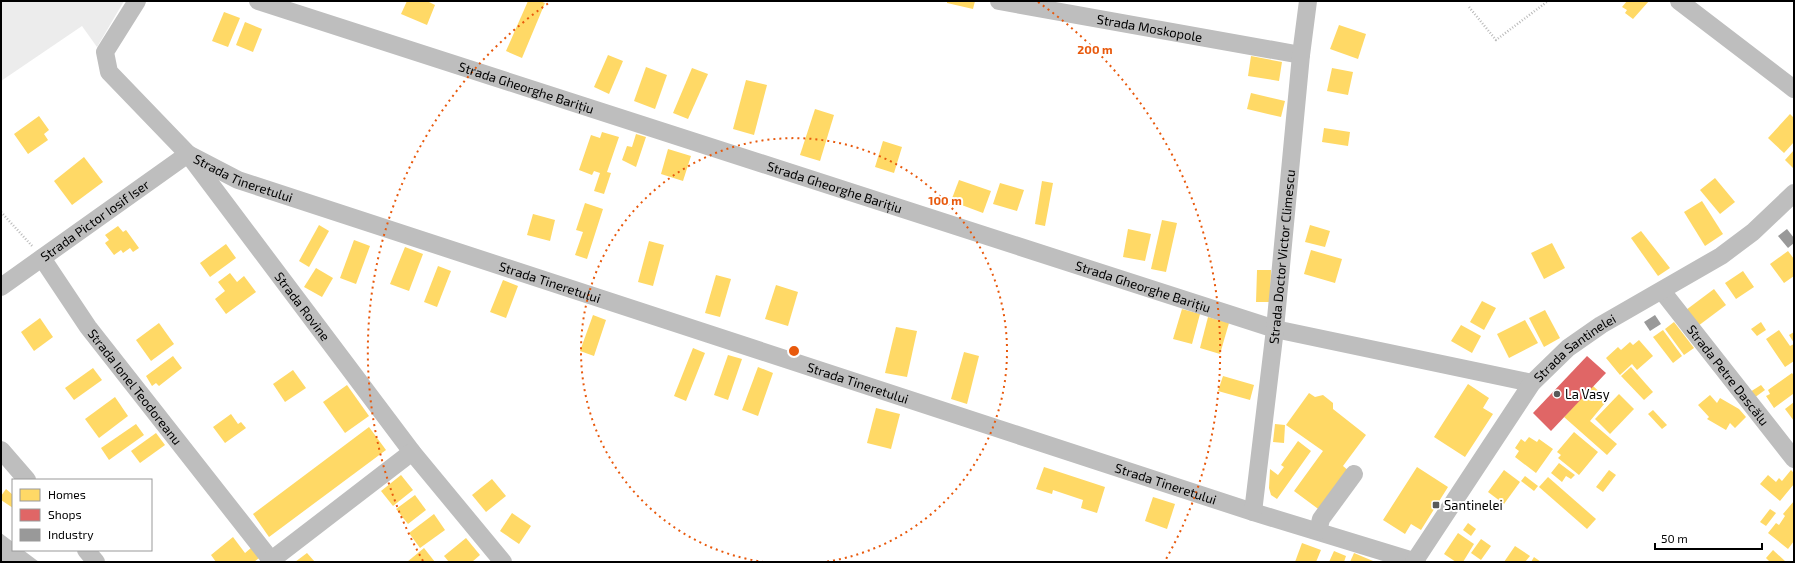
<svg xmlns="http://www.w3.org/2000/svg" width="1795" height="563" font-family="'Exo 2',sans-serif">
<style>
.green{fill:#ececec}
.water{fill:#bfbfbf}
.homes{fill:#ffd966}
.shops{fill:#e06666}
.industry{fill:#999}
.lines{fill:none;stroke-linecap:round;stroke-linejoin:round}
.path{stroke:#b9b9b9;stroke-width:2.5;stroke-dasharray:1 2;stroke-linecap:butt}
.minor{stroke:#bebebe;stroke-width:18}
.ring{fill:none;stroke:#e8590c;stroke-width:2;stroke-dasharray:2 4}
.poi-dot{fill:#595959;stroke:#fff;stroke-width:1.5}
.labels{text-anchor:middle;stroke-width:4;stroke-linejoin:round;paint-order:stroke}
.street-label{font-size:13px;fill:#000;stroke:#fff}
.poi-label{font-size:13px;fill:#000;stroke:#fff;text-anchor:start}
.centre{fill:#e8590c;stroke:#fff;stroke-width:2}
.ring-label{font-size:12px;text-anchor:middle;font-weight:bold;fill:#e8590c;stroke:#fff;stroke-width:4;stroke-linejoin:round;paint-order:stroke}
</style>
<rect width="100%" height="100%" fill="#fff"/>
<path class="green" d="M1,1h123l-27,46 -15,-21 -81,55z"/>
<path class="water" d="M1,533l12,9v8h10l16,12h-38z"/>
<g class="homes">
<path d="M407,1h20l8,4 -8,20 -26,-11z"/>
<path d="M528,1h12l5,2 -23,55 -16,-7z"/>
<path d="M947,1h28l-2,8 -26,-6z"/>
<path d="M1627,1h22l-16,18 -8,-6 2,-3 -5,-3z"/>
<path d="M224,12l16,6 -12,29 -16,-6z"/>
<path d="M245,22l17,7 -9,23 -17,-7z"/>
<path d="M1339,25l27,9 -8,25 -28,-10z"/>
<path d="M608,55l15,6 -14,33 -15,-7z"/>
<path d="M1251,56l31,6 -3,19 -31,-5z"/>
<path d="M646,67l21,8 -12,34 -21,-8z"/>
<path d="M692,68l16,6 -20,45 -15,-6z"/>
<path d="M1332,68l21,4 -5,23 -21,-4z"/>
<path d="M746,80l21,5 -13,50 -21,-6z"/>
<path d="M1251,93l34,8 -4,16 -34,-8z"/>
<path d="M815,109l19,6 -14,46 -20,-6z"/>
<path d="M1790,114l4,4v24l-10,11 -16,-15z"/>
<path d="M39,116l10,14 -5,4 4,6 -20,14 -14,-20z"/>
<path d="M1324,128l26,4 -2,14 -26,-4z"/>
<path d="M602,132l17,5 -12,35 4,1 -7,21 -10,-3 6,-18 -6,-2 -2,4 -13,-5 12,-35 9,3z"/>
<path d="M636,134l10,3 -10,30 -14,-7 5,-14 5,1z"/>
<path d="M883,141l19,6 -8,26 -19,-6z"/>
<path d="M668,149l23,7 -8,25 -22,-7z"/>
<path d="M1794,150v19l-9,-9z"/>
<path d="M84,157l19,25 -31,23 -18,-24z"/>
<path d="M1715,178l20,24 -15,12 -20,-24z"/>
<path d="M959,180l32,11 -8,22 -32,-12z"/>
<path d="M1042,181l11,2 -8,43 -10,-2z"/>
<path d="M1000,183l24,7 -7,21 -24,-7z"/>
<path d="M1702,201l21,33 -18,12 -21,-34z"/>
<path d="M585,203l18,6 -16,50 -12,-4 8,-23 -7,-2z"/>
<path d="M533,214l22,6 -5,21 -23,-6z"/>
<path d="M1162,220l15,3 -11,49 -15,-3z"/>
<path d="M319,225l10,6 -20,36 -10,-6z"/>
<path d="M1310,225l20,6 -5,16 -20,-5z"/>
<path d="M118,226l5,6 3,-2 13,18 -6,4 -3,-4 -7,5 -2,-3 -7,5 -9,-12 4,-3 -4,-5z"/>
<path d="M1128,229l23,5 -6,27 -22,-4z"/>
<path d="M1641,231l29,37 -12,8 -27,-38z"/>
<path d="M354,240l16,6 -14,38 -16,-6z"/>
<path d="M649,241l15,4 -11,41 -15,-4z"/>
<path d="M1552,243l13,25 -21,11 -13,-26z"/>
<path d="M226,244l10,14 -26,19 -10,-14z"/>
<path d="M405,247l18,7 -14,37 -19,-7z"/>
<path d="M1311,250l31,9 -7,24 -31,-9z"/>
<path d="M1788,251l6,8v17l-10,7 -14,-19z"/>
<path d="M438,266l13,5 -14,36 -13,-5z"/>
<path d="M316,268l17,10 -11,19 -18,-10z"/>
<path d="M1257,270h14l-1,32h-14z"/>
<path d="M1743,271l11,16 -18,12 -11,-16z"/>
<path d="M230,273l7,9 7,-6 12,16 -30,22 -11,-15 10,-8 -7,-9z"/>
<path d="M716,275l15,4 -11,38 -15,-4z"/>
<path d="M503,280l15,6 -12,32 -16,-6z"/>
<path d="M776,285l22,7 -10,34 -23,-7z"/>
<path d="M1714,289l12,16 -28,21 -12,-16z"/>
<path d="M1482,301l14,7 -12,22 -14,-8z"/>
<path d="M1182,309l18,5 -8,30 -19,-5z"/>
<path d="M1545,310l15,28 -16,9 -15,-29z"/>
<path d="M593,315l13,5 -12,36 -14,-5z"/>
<path d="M1208,317l21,6 -9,31 -20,-6z"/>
<path d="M40,318l13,19 -19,14 -13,-19z"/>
<path d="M1525,320l13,23 -29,15 -12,-24z"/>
<path d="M1674,322l20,26 -10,7 -19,-26z"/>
<path d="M1761,322l5,8 -9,6 -6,-7z"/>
<path d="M159,323l15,21 -23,17 -15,-21z"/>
<path d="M1461,325l20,11 -9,17 -21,-12z"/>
<path d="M896,327l21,4 -10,46 -22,-4z"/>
<path d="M1663,330l19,26 -9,7 -20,-26z"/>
<path d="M1779,330l11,16 4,-2v17l-9,6 -19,-28z"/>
<path d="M1794,332v11l-5,-8z"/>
<path d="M1639,340l14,16 -16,14 -5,-6 -12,11 -14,-17 12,-11 3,3 9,-8 3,3z"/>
<path d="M693,348l12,5 -19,48 -12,-5z"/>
<path d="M964,352l15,4 -12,48 -16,-5z"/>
<path d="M728,355l14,4 -14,41 -14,-5z"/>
<path d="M173,356l9,12 -23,18 -3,-3 -4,3 -6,-10z"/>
<path d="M758,367l15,6 -15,43 -16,-6z"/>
<path d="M1631,367l22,25 -9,8 -23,-24z"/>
<path d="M93,368l9,12 -28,20 -9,-12z"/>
<path d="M293,370l13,18 -21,14 -12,-18z"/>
<path d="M1792,373l2,3v19l-1,-1 -19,14 -8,-12 4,-2 -2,-4z"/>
<path d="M1223,376l31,9 -4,15 -32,-9z"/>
<path d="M1468,384l21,14 -6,10 10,6 -28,43 -31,-20z"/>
<path d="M347,385l22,31 -24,17 -22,-31z"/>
<path d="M1761,385l4,5 -11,8 -4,-6z"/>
<path d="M1593,386l10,9 3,-2 4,4 -20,24 27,23 -10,11 -43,-38z"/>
<path d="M1309,393l6,4 8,-2 10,8v6l33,26 -23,31 7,6 -29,39 -27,-20 29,-40 -37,-26z"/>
<path d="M1619,394l15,15 -24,25 -15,-15z"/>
<path d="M1710,395l7,8 3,-5 19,11 7,8 -11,11 -5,-5 -4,7 -19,-11 2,-2 -11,-12z"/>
<path d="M115,397l13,19 -29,22 -14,-19z"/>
<path d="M1794,402v19l-9,-12z"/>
<path d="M876,408l24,6 -9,35 -24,-6z"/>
<path d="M1653,410l14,15 -5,4 -14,-15z"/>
<path d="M231,414l7,10 3,-2 5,6 -21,15 -12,-16z"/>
<path d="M136,424l8,11 -35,25 -8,-12z"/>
<path d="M1275,424l10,1 -1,18 -11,-1z"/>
<path d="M369,427l17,23 -117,87 -16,-23z"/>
<path d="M1574,432l24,20 -19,23 -21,-17 3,-3 -4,-3z"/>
<path d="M156,433l9,12 -25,18 -9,-12z"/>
<path d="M1529,437l8,5 2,-3 14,10 -17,24 -21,-16 4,-6 -4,-3 6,-9 4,3z"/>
<path d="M1298,441l13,10 -34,48 -6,-4 -2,-7 1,-19 8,6 6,-8 -3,-2z"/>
<path d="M1559,463l16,12 -4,4 -5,-3 -4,6 -11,-9z"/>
<path d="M1044,467l61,20 -8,26 -16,-5 2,-8 -30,-10 -1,4 -16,-5z"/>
<path d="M1417,467l31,20 -27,43 -10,-6 -6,10 -22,-14z"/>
<path d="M1504,470l16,12 -16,22 -16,-12z"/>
<path d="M1609,470l7,5 -13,17 -7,-5z"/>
<path d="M1791,470l3,3v11l-14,17 -20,-17 8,-9 8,7 3,-4 3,3z"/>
<path d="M401,475l12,15 -20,16 -12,-15z"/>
<path d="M1525,476l13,10 -4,5 -13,-10z"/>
<path d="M1548,477l48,42 -9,10 -48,-42z"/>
<path d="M492,479l14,17 -20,16 -14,-17z"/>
<path d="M6,489l7,6v13l-12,-8v-4z"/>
<path d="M415,495l11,15 -18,14 -12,-15z"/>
<path d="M1153,497l22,7 -8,25 -22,-8z"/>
<path d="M1794,501v40l-6,8 -20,-16 8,-10 3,2 6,-9 -2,-2z"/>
<path d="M1770,509l6,4 -10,13 -6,-4z"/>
<path d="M512,513l19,13 -12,18 -19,-13z"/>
<path d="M434,514l11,16 -25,18 -11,-15z"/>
<path d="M1468,523l8,6 -5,7 -8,-6z"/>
<path d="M1458,533l16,11 -11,18h-7l-12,-8z"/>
<path d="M233,537l12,16 6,-5 8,10 -5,4h-38l-5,-7z"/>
<path d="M466,538l14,17 -8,7h-23l-5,-6z"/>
<path d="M1481,539l10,7 -10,14 -10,-7z"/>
<path d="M1302,543l19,7 -5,12h-21z"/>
<path d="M1515,546l15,10 -5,6h-21z"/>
<path d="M424,548l11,14h-28z"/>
<path d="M1773,550l13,12h-16l-4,-4z"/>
<path d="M1334,551l12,5 -2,6h-15z"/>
<path d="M307,553l8,9h-20z"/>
<path d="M1354,553l19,8v1h-23z"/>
<path d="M1534,557l7,5h-10z"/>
</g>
<path class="shops" d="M1587,356l19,17 -55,58 -18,-18z"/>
<g class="industry">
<path d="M1787,229l7,9v5l-6,5 -10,-12z"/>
<path d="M1655,315l6,9 -11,7 -6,-9z"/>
</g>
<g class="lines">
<g class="path">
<path d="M1469,7l27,33 52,-39"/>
<path d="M1,212l32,35"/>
</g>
<g class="minor">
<path id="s1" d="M137,1l-32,51 4,20 79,82 224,298 91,110"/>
<path id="s2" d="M258,1l1017,328 257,54"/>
<path id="s3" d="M999,1l302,54"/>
<path d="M1679,1l115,88"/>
<path id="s4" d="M42,258l46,69 183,233"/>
<path id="s5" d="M1,287l187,-133 50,26 1015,332 164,50"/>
<path id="s6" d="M1662,291l132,168"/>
<path d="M1,450l26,30"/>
<path id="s7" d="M1253,512l22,-183 26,-274 7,-54"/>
<path d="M1318,531l3,-12 33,-45"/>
<path d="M86,550l10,12"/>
<path d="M269,562l143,-110"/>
<path id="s8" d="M1414,562l118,-179 36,-35 33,-23 120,-69 32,-24 41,-39"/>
</g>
</g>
<g class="ring">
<path d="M764 562A213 213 0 1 1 824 562"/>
<path d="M423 561A426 426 0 0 1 550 2M1038 2A426 426 0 0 1 1165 561"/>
</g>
<g class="poi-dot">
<circle cx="1557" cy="394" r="4"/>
<rect x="1432" y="501" width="8" height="8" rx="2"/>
</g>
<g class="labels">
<g class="street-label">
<text dy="5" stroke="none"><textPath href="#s3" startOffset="153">Strada Moskopole</textPath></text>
<text dy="5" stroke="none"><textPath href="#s2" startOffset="282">Strada Gheorghe Barițiu</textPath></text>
<text dy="5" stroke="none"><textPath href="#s5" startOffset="290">Strada Tineretului</textPath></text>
<text dy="5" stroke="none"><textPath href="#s2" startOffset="606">Strada Gheorghe Barițiu</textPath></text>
<text dy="5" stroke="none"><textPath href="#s5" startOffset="115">Strada Pictor Iosif Iser</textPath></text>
<text dy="5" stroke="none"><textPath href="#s7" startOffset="257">Strada Doctor Victor Climescu</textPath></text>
<text dy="5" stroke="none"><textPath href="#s5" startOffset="614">Strada Tineretului</textPath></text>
<text dy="5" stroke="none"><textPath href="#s2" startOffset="930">Strada Gheorghe Barițiu</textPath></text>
<text dy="5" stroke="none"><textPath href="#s1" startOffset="385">Strada Rovine</textPath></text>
<text dy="5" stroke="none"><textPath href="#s8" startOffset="270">Strada Santinelei</textPath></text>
<text dy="5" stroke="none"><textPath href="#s6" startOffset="107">Strada Petre Dascălu</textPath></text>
<text dy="5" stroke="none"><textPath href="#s5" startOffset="938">Strada Tineretului</textPath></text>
<text dy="5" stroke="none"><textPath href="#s4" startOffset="159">Strada Ionel Teodoreanu</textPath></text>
<text dy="5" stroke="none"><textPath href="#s5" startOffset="1262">Strada Tineretului</textPath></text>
</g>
<g class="poi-label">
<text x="1565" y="399">La Vasy</text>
<text x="1444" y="510">Santinelei</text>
</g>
</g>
<circle cx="794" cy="351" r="6" class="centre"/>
<g class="ring-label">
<text x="1095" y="54">200 m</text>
<text x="945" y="205">100 m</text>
</g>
<rect width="1795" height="563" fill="none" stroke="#000000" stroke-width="4"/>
<rect x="12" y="479" width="140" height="72" fill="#ffffff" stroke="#999999"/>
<rect x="20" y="489" width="20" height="12" fill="#ffd966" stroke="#999999"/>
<text x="48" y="499" font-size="12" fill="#000000">Homes</text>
<rect x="20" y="509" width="20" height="12" fill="#e06666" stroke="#999999"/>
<text x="48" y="519" font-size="12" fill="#000000">Shops</text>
<rect x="20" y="529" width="20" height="12" fill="#999999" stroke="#999999"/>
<text x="48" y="539" font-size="12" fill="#000000">Industry</text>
<path d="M1655 543v6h107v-6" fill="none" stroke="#000000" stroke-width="2"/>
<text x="1661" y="543" font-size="12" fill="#000000" stroke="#ffffff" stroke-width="3" paint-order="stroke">50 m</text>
</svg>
